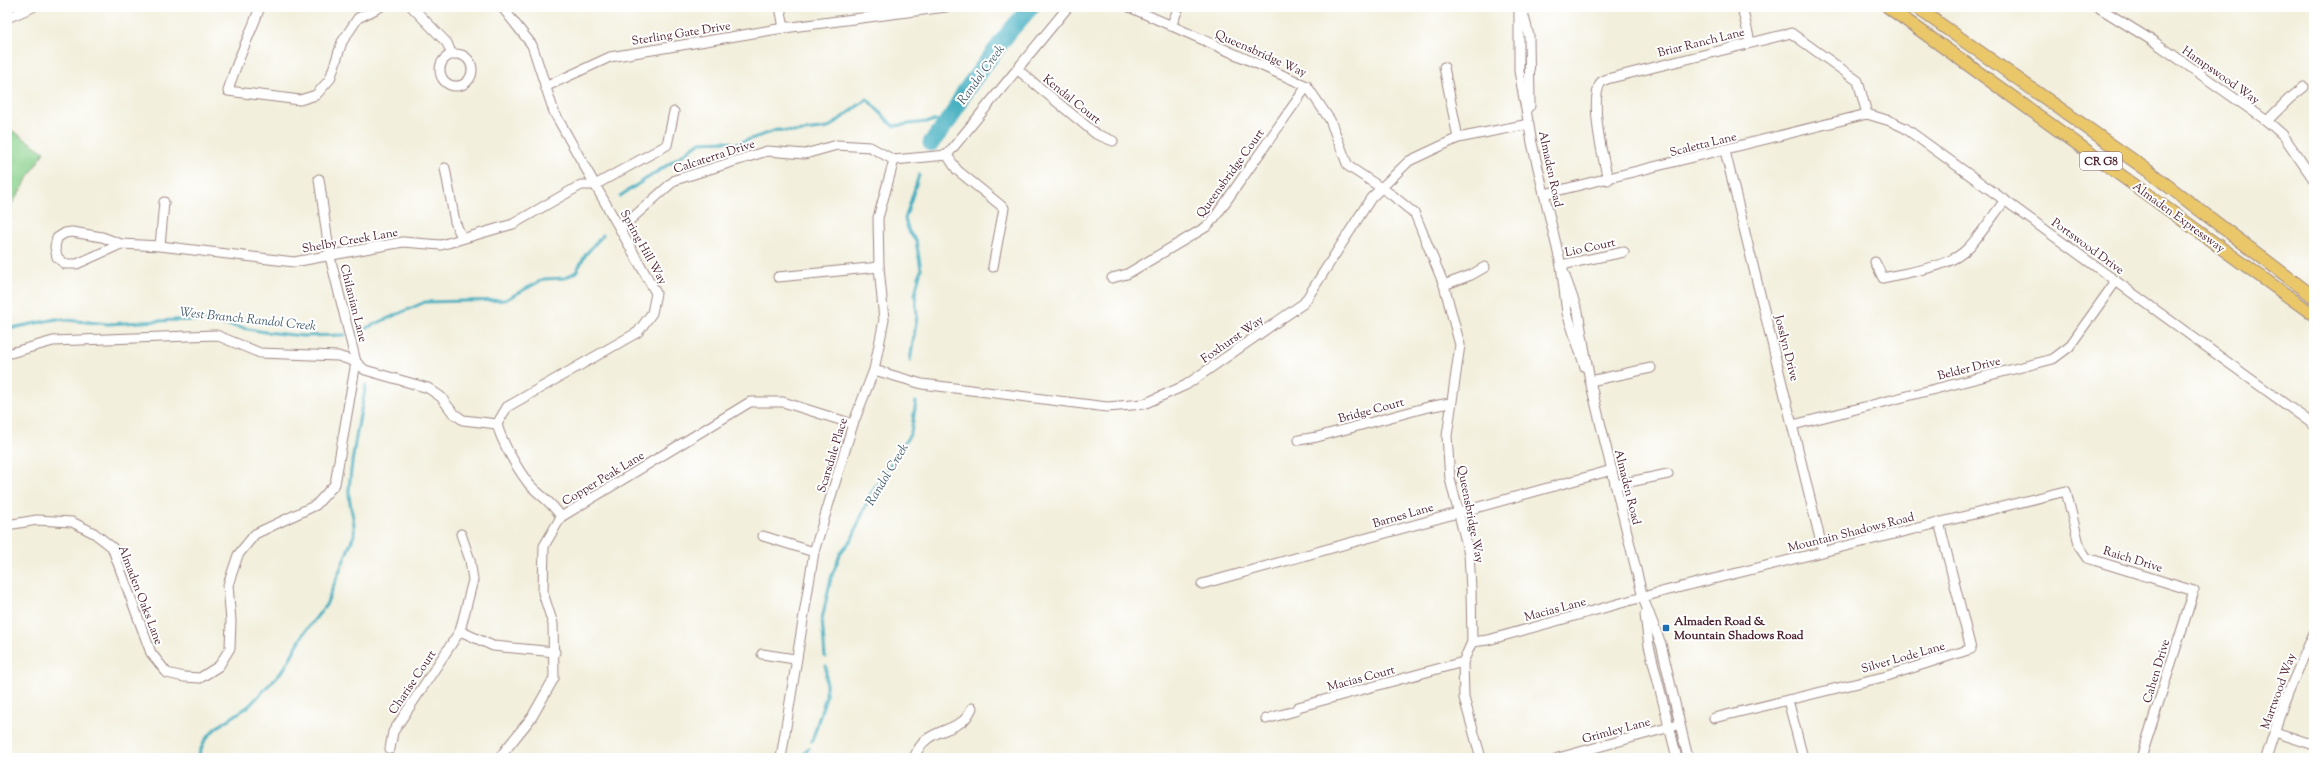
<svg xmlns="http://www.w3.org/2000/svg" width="2321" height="765" font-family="'Sorts Mill Goudy',serif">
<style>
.green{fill:#89d08c;stroke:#6a785c}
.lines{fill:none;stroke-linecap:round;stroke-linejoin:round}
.stream{stroke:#41adbf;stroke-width:3}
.river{stroke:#41adbf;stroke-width:17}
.minor-casing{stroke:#9e8784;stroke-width:11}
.major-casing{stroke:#9e8784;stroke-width:14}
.minor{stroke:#fff;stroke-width:9}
.major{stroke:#eac769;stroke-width:12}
.poi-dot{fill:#1f6fb2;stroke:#fff;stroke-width:1.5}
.labels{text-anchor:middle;stroke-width:4;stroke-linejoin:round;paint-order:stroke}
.shield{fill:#fff;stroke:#80626b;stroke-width:1}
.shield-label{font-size:11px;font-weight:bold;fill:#4a1f2b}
.street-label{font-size:12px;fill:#4a1f2b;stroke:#fff}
.poi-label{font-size:12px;font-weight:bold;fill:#4a1f2b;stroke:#fff;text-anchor:start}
.water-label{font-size:13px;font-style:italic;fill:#465f6e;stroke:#fff}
</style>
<rect width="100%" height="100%" fill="#fff"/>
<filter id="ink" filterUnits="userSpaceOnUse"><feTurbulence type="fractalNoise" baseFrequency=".025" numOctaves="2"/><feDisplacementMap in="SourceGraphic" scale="8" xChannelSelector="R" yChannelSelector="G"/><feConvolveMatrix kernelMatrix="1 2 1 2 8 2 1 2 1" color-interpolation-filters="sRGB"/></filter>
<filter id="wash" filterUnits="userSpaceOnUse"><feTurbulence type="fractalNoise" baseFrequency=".012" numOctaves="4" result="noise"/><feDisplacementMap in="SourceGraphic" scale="16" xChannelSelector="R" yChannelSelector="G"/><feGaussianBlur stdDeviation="0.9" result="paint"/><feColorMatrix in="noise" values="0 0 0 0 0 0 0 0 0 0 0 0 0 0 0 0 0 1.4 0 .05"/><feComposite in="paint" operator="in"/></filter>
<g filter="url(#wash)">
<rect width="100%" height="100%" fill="#f2efdc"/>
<path class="green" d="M7,127l37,25 -37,60z"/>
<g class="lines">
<g class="stream">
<path d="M620,196l61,-40 19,-14 26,-1 10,3 41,-14 19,2 32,-4 39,-29 26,27 57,-7"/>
<path d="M7,329l49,-10 52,5 67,-4 30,1 60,11 38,4 42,-1"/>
<path d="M357,332l68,-30 80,-2 39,-21 21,-1 11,-6 10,-18 17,-19"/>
<path d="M910,361l7,-45 -2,-22 6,-25 -5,-28 -7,-9 -4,-13 14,-44"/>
<path d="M825,657l-3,-38 9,-41 10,-26 11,-13 18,-44 41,-62 5,-31"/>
<path d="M812,741l14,-45v-30"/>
<path d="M197,758l8,-18 11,-12 33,-22 35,-37 20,-36 22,-28 28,-70c2,-16 -6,-30 -5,-46 3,-35 10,-70 17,-104"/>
<path d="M801,758l8,-10"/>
</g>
<path class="river" d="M931,143l19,-24 15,-28 44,-59 22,-25"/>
</g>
</g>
<g filter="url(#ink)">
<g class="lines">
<defs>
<g id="minor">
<path d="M260,7c-10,29 -24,54 -32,84l72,9 16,-5 14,-16 12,-37 16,-24 22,-11"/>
<path d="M412,7l35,36 5,12"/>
<path d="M502,7l30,38 22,67 102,181 -4,20 -14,19 -131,75 -10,17c4,17 21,46 32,60 11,12 24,19 32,33"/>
<path d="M780,7l4,21"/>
<path d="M1129,7l178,79 23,34 18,46 44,29 23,19 29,71 16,60 -13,91 3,43 19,75 2,35 1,53 -9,20 1,36 17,60"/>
<path d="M1519,7v64l13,72 29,122 6,48 18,54"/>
<path d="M1742,7l8,35"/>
<path d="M2098,7l58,36 111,78 16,14 31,45"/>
<path d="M1522,8l7,28 1,70"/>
<path d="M7,18l26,-11"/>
<path d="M1171,26l8,-19"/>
<circle cx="456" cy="70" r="16"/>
<path d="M1444,67l14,71"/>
<path d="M1018,70l78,64 17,7"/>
<path d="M545,87l65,-30 174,-29 162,-21"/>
<path d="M1867,114l23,7 15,7 409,297"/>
<path d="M2267,121l22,-22 15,-12"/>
<path d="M1725,151l98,400"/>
<path d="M947,155l10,15 47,38 -11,59"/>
<path d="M445,168l10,54 7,16"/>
<path d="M1608,180c-5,-23 -19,-79 -7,-98l6,-3 184,-46 67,48 9,33"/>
<path d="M1544,194l323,-80"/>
<path d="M621,228l54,-48 92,-29 38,3 32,-9 33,2 24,13 53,-5 121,-148"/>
<path d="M121,244l-44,20h-12l-8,-7 -2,-10 2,-9 8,-5 7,-1 30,5 19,7 39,2 134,16 109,-20 38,3 72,-21 68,-39h14l72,-40 7,-33"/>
<path d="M160,246l4,-44"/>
<path d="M1875,262l8,16c27,-7 66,-9 86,-31 13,-14 24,-31 36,-47"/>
<path d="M1561,265l17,47 12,69 11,45 42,172 18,46 27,114"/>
<path d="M1561,265l63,-13"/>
<path d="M778,277l101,-10"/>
<path d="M1112,278l15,-4 79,-47 9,-10 92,-131"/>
<path d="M1444,285l27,-10 14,-8"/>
<path d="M7,354l46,-13 163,-6 44,18 78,3 18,6 9,8 63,18 13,9 12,16 10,7 34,4"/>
<path d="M874,370l48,14 185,23 37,-3 42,-19 118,-82 67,-105 38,-37 49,-23 71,-14"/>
<path d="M1590,381l61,-13"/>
<path d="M1793,425l260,-66 16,-12 47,-66"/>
<path d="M1299,440l18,-3 111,-30 22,-4"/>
<path d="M1615,485l53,-11"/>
<path d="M7,525l30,-5 35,2 22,11 18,14 39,106 16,20 17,4 16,1 19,-12 11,-18 1,-27 -3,-36 10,-30 17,-21 61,-29 19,-21 21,-122 -26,-105 -11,-78"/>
<path d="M763,536l51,16"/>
<path d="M1202,584l410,-114"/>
<path d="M1645,615l4,31 28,112"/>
<path d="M460,631l33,15 62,6"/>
<path d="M1472,642l16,-2 173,-48 405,-101 14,57 7,10 107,33 -53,167"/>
<path d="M762,654l33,5"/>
<path d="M1788,700l15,58"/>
<path d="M1714,718l173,-42 84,-27 -32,-127"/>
<path d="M1266,719l29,-8 3,-4 165,-45"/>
<path d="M2275,732l39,13"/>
<path d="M390,749l3,-17 67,-101 13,-51 -3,-20 -9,-26"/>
<path d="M499,758l33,-41 22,-39 -1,-54 -10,-31 1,-47 17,-29 189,-115h33l70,22"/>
<path d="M781,758l33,-206 39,-128 21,-54 10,-50 -5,-53 -1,-49 16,-58"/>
<path d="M914,758c11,-28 29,-23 49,-37 4,-3 7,-9 9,-13"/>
<path d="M1558,758l116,-32"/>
<path d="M2266,758l18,-56 30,-69"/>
</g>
<g id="major">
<path d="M1888,7l426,308"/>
<path d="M1916,7l231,163 167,127"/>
</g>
</defs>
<use href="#minor" class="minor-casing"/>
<use href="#major" class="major-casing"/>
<use href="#minor" class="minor"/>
<use href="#major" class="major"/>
</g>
</g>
<rect class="poi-dot" x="1662" y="624" width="8" height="8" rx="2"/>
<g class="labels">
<rect class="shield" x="2080" y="152" width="42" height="18" rx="3"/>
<g class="shield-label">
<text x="2101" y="165">CR G8</text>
</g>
<g class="street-label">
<text transform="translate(681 33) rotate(-9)" y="4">Sterling Gate Drive</text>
<text transform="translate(1701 42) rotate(-14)" y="4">Briar Ranch Lane</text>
<text transform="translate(1261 53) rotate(24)" y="4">Queensbridge Way</text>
<text transform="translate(2221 75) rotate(35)" y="4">Hampswood Way</text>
<text transform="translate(1072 99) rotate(39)" y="4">Kendal Court</text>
<text transform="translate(1703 144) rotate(-14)" y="4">Scaletta Lane</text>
<text transform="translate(714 156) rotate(-18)" y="4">Calcaterra Drive</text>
<text transform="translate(1551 169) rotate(78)" y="4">Almaden Road</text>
<text transform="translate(1230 173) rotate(-54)" y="4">Queensbridge Court</text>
<text transform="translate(2179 217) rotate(36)" y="4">Almaden Expressway</text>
<text transform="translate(350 240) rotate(-10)" y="4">Shelby Creek Lane</text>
<text transform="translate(2088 246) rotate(36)" y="4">Portswood Drive</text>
<text transform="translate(644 247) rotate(61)" y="4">Spring Hill Way</text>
<text transform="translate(1590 247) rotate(-12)" y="4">Lio Court</text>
<text transform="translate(354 303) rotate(76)" y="4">Chilanian Lane</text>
<text transform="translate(1232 339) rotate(-35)" y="4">Foxhurst Way</text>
<text transform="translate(1787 348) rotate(76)" y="4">Josslyn Drive</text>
<text transform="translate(1969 368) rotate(-14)" y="4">Belder Drive</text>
<text transform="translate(1371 410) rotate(-15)" y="4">Bridge Court</text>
<text transform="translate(832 455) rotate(-73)" y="4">Scarsdale Place</text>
<text transform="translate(603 478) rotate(-31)" y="4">Copper Peak Lane</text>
<text transform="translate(1628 487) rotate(76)" y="4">Almaden Road</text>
<text transform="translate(1471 514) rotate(79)" y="4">Queensbridge Way</text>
<text transform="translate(1403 515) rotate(-16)" y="4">Barnes Lane</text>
<text transform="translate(1851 532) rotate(-14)" y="4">Mountain Shadows Road</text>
<text transform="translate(2133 559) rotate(17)" y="4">Raich Drive</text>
<text transform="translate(141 595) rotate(69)" y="4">Almaden Oaks Lane</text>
<text transform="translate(1555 609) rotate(-15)" y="4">Macias Lane</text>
<text transform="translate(1903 657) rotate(-16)" y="4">Silver Lode Lane</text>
<text transform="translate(2156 671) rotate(-73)" y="4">Cahen Drive</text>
<text transform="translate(1361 678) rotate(-15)" y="4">Macias Court</text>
<text transform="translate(412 682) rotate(-56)" y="4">Charise Court</text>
<text transform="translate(2278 691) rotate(-70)" y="4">Martwood Way</text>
<text transform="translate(1616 730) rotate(-15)" y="4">Grimley Lane</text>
</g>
<g class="poi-label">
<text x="1674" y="625">Almaden Road &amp;<tspan x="1674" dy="14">Mountain Shadows Road</tspan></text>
</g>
<g class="water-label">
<text transform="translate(980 74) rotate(-54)" y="5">Randol Creek</text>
<text transform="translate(248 318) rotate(6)" y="5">West Branch Randol Creek</text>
<text transform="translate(886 474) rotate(-59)" y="5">Randol Creek</text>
</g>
</g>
<rect width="2321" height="765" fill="none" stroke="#fff" stroke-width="24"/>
</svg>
